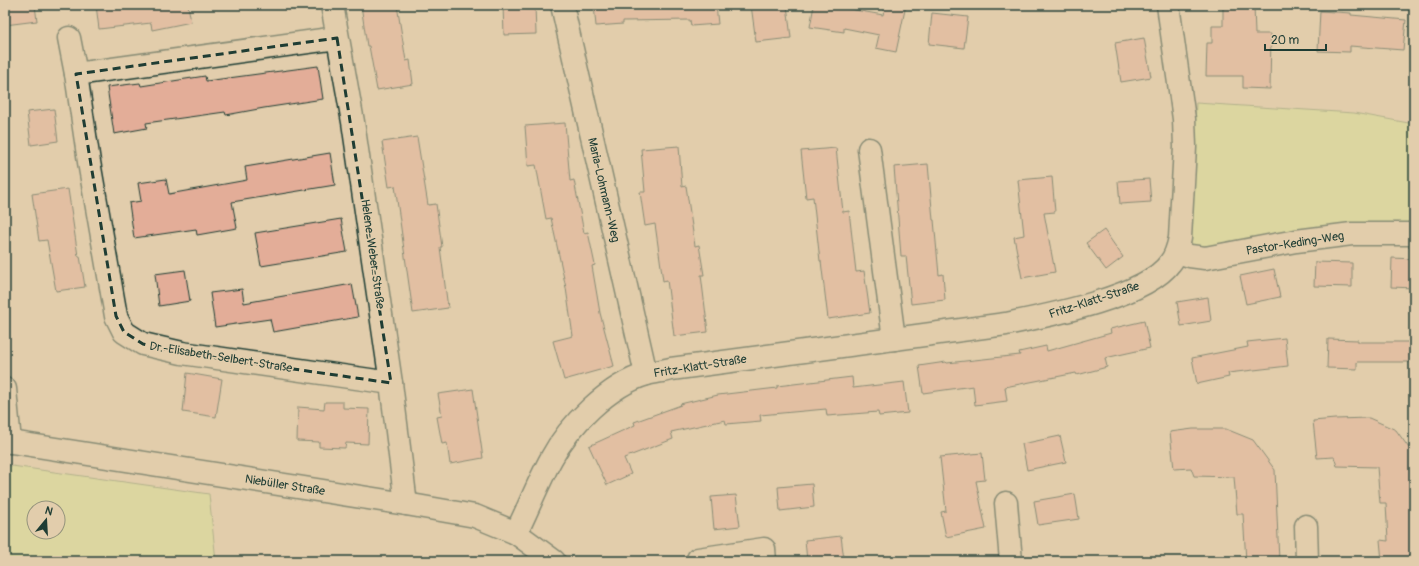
<svg xmlns="http://www.w3.org/2000/svg" width="1419" height="566" font-family="Pangolin,sans-serif">
<style>
.green{fill:#d4e093;stroke:#7a8e64;fill-rule:evenodd}
.building{fill:#e3ad98;stroke:#1f3d34}
.lines{fill:none;stroke-linecap:round;stroke-linejoin:round}
.minor-casing{stroke:#1f3d34;stroke-width:25}
.minor{stroke:#e2cdac;stroke-width:22}
.marked{fill:none;stroke:#1f3d34;stroke-width:3;stroke-dasharray:8 5;stroke-linejoin:round}
.labels{text-anchor:middle;stroke-width:3.5;stroke-linejoin:round;paint-order:stroke}
.street-label{font-size:12px;fill:#1f3d34;stroke:#e2cdac}
</style>
<rect width="100%" height="100%" fill="#e2cdac"/>
<filter id="ink" filterUnits="userSpaceOnUse"><feTurbulence type="fractalNoise" baseFrequency=".025" numOctaves="2"/><feDisplacementMap in="SourceGraphic" scale="8" xChannelSelector="R" yChannelSelector="G"/><feConvolveMatrix kernelMatrix="1 2 1 2 8 2 1 2 1" color-interpolation-filters="sRGB"/></filter>
<g filter="url(#ink)">
<g class="green">
<path d="M1196,103l158,10 60,11v102l-219,25 -5,-5z"/>
<path d="M5,465l204,29 7,67h-211zM34,508h24v24h-24z"/>
</g>
<g class="building">
<path d="M5,5h30l2,16 -32,4z"/>
<path d="M96,5h31v4l22,-4h39l3,17 -39,8 -1,-7 -52,6z"/>
<path d="M361,5h36l9,56 4,-1 3,24 -36,6 -8,-44h-2z"/>
<path d="M503,5h32l1,29 -32,1z"/>
<path d="M594,5h122l2,19 -27,2 -1,-6 -67,1v3l-27,2z"/>
<path d="M751,5h36l4,33 -35,4z"/>
<path d="M814,5h13l56,10 2,-10h21l-10,47 -20,-4 3,-13 -35,-7v4l-34,-5z"/>
<path d="M1223,5h31l1,29h16l-1,55 -27,-1v-12h-37l1,-33h5v-17h11z"/>
<path d="M1320,11l31,2v2l55,5 -3,30 -53,-4v6l-32,-1z"/>
<path d="M932,13l36,4 -4,31 -35,-4z"/>
<path d="M1144,38l7,39 -30,5 -6,-39z"/>
<path d="M318,66l5,33 -59,9 -38,7 -1,-3 -79,11 1,5 -33,6 -7,-47 33,-4 1,3 64,-10 1,5z"/>
<path d="M54,109l4,32 -27,4 -4,-33z"/>
<path d="M565,123l5,58 4,-1 10,53 4,-1 7,33 -3,1 8,47 14,53 -50,14 -11,-39 20,-5 -7,-48 -15,-70 -5,1 -10,-54 -8,1 -3,-40z"/>
<path d="M417,137l11,68 8,-1 6,43h-2l8,61 -35,5 -18,-127 -6,1 -7,-45z"/>
<path d="M679,146l3,41 4,-1 9,60 4,-1 5,30h-3l7,57 -34,4 -7,-56 -4,1 -8,-57 -10,2 -5,-34h5l-4,-43z"/>
<path d="M836,148l7,64 6,-1 7,61 8,-1 6,42 -42,6 -7,-58h-1l-7,-64 -7,1 -5,-47z"/>
<path d="M330,153l5,32 -103,17 5,26 -40,7 -1,-6 -62,9 -5,-35 12,-2 -3,-18 28,-4 3,15 78,-14 -2,-13z"/>
<path d="M928,164l5,56h1l5,55 4,-1 2,26 -34,4 -5,-48h-5l-7,-89z"/>
<path d="M1052,177l3,35 -11,1 11,59 -33,6 -8,-41 10,-2 -6,-55z"/>
<path d="M1149,179l2,23 -31,2 -2,-23z"/>
<path d="M68,189l10,67h2l5,31 -29,4 -9,-51 -8,1 -7,-47z"/>
<path d="M341,219l6,33 -86,14 -6,-33z"/>
<path d="M1104,230l19,27 -17,13 -20,-27z"/>
<path d="M1392,258l22,1v29l-23,-1z"/>
<path d="M1315,262l37,1v24l-38,-1z"/>
<path d="M1274,269l6,28 -34,7 -6,-28z"/>
<path d="M185,270l5,31 -31,5 -4,-32z"/>
<path d="M352,284l6,33 -85,15 -3,-13 -55,8 -5,-34 32,-4 2,14z"/>
<path d="M1208,297l3,24 -30,5 -4,-24z"/>
<path d="M1144,321l6,27 -45,10 2,9 -30,8 -1,-2 -71,14 2,14 -32,4 -2,-19 -50,7 -4,-27 27,-4 1,1 73,-8 -1,-3 27,-6 1,5 64,-18 -1,-4z"/>
<path d="M1285,338l3,28 -60,7 1,4 -32,7 -5,-26 56,-11 -1,-5z"/>
<path d="M1328,339l30,1v2h56v20h-57v7l-30,-1z"/>
<path d="M187,373l35,6 -6,38 -33,-5z"/>
<path d="M852,377l1,11 51,-6 4,31 -29,3 -1,-4 -51,4 -1,-7 -66,6 1,6 -35,3 -1,-4 -54,12 2,7 -49,19 7,16 -24,11 -18,-39 46,-21 -1,-3 47,-17 -1,-1 38,-9 59,-7v-2z"/>
<path d="M473,389l10,69 -33,6 -3,-21 -5,1 -5,-27 5,-1 -4,-22z"/>
<path d="M325,402h18v6l26,1 -1,35 -22,-1 -1,5 -26,-1v-5l-22,-1 1,-34 26,2z"/>
<path d="M1369,418l27,12 18,25v106h-32l-2,-21 8,1 -2,-38h-6l-3,-36 -40,-1 -3,-9 -17,1 -4,-37 22,-2z"/>
<path d="M1193,429h33l27,11 22,30 4,91h-33l-3,-47h-6l-3,-37 -40,-1 -3,-8 -17,1 -4,-37z"/>
<path d="M1060,436l6,26 -39,8 -5,-26z"/>
<path d="M982,453l3,27 -9,1 10,48 -40,8 -5,-25 5,-1 -6,-54z"/>
<path d="M812,484l2,23 -34,4 -2,-24z"/>
<path d="M1075,494l4,25 -41,6 -4,-24z"/>
<path d="M736,495l4,31 -26,3 -3,-32z"/>
<path d="M841,536l3,24 -37,1 -2,-21z"/>
</g>
<g class="lines">
<defs>
<g id="minor">
<path d="M332,5l21,117 38,261 15,121"/>
<path d="M562,5l84,369"/>
<path d="M69,38l7,36"/>
<path d="M337,38l-261,36 13,88 27,154 8,16 19,12 39,9 209,30"/>
<path d="M869,149l25,190"/>
<path d="M1177,252l13,4 15,2 91,-17 56,-7h62"/>
<path d="M5,389l5,53"/>
<path d="M5,441l401,63 69,12 41,17 38,28"/>
<path d="M1006,503l5,58"/>
<path d="M1306,526l1,35"/>
<path d="M516,533c12,-24 22,-50 35,-74 18,-34 58,-74 96,-85 8,-2 16,-3 24,-5l335,-45c40,-8 140,-27 164,-61 6,-7 8,-16 10,-25l5,-91 -1,-28 -16,-114"/>
<path d="M698,559l66,-10 1,12"/>
</g>
</defs>
<use href="#minor" class="minor-casing"/>
<use href="#minor" class="minor"/>
</g>
</g>
<path d="M0 0H1419V566H0ZM337,38l54,345 -209,-30 -39,-9 -19,-12 -8,-16 -40,-242z" fill="#e2cdac" fill-opacity=".55" fill-rule="evenodd"/>
<path class="marked" d="M337,38l54,345 -209,-30 -39,-9 -19,-12 -8,-16 -40,-242z"/>
<g class="labels">
<g class="street-label">
<text transform="translate(604 190) rotate(77)" y="4">Maria-Lohmann-Weg</text>
<text transform="translate(1295 243) rotate(-9)" y="4">Pastor-Keding-Weg</text>
<text transform="translate(373 254) rotate(82)" y="4">Helene-Weber-Straße</text>
<text transform="translate(1094 300) rotate(-18)" y="4">Fritz-Klatt-Straße</text>
<text transform="translate(221 357) rotate(9)" y="4">Dr.-Elisabeth-Selbert-Straße</text>
<text transform="translate(700 366) rotate(-9)" y="4">Fritz-Klatt-Straße</text>
<text transform="translate(285 485) rotate(9)" y="4">Niebüller Straße</text>
</g>
</g>
<rect width="1419" height="566" fill="none" stroke="#e2cdac" stroke-width="20"/>
<rect x="10" y="10" width="1399" height="546" fill="none" stroke="#1f3d34" stroke-width="1.5" filter="url(#ink)"/>
<g transform="translate(46 520) rotate(18)"><circle r="19" fill="#e2cdac" stroke="#94937c"/>
<path d="M0-3L7 15L0 10L-7 15Z" fill="#1f3d34"/>
<text y="-6" font-size="11" font-weight="bold" text-anchor="middle" fill="#1f3d34">N</text>
</g>
<path d="M1265 44v6h61v-6" fill="none" stroke="#1f3d34" stroke-width="2"/>
<text x="1271" y="44" font-size="12" fill="#1f3d34" stroke="#e2cdac" stroke-width="3" paint-order="stroke">20 m</text>
</svg>
